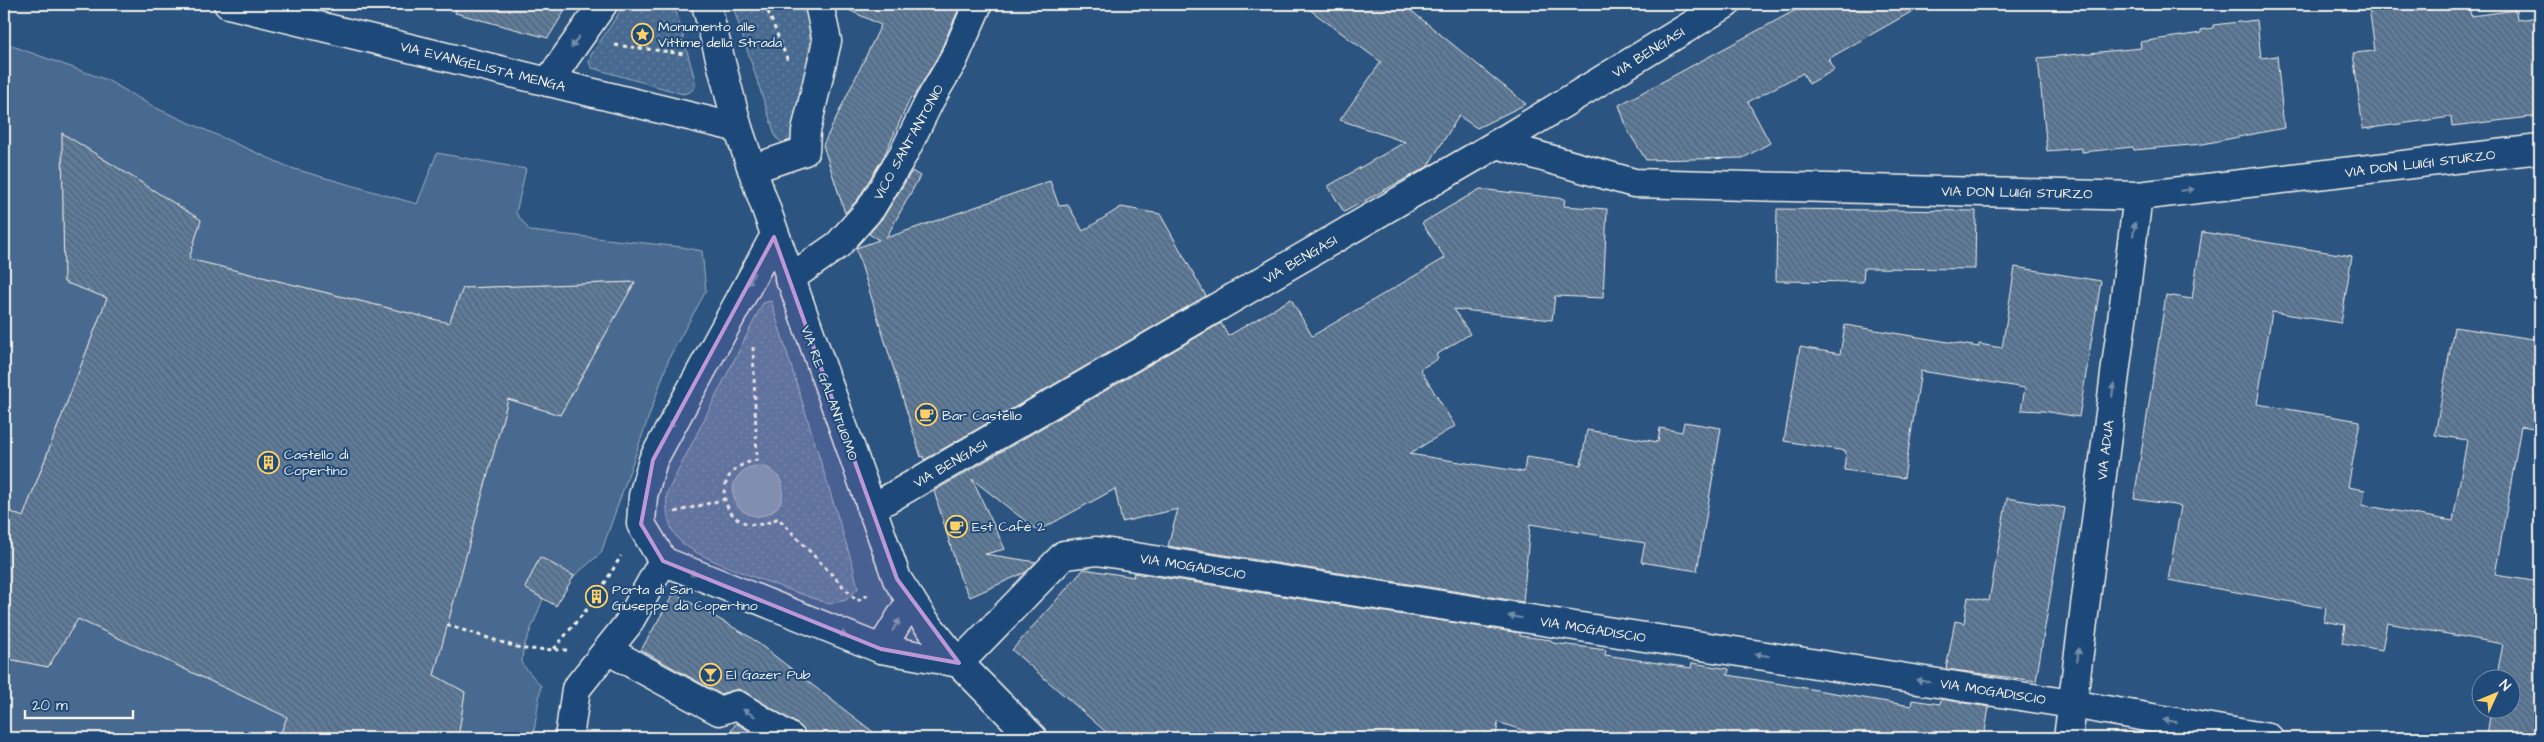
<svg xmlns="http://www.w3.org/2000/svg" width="2544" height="742" font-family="'Architects Daughter',sans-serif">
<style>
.grass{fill:#496b90;stroke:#9eaebc}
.park{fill:url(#park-dots);stroke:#9eaebc}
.water{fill:#738ca6;stroke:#a7b4c0}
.building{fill:url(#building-back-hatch);stroke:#f4f1e8}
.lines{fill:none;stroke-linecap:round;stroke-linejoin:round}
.minor-casing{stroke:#f4f1e8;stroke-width:31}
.path{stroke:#f4f1e8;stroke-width:3;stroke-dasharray:4 4;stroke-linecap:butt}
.minor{stroke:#1f4a7a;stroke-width:28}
.oneway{fill:#748da6}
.marked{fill:#be98d6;fill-opacity:0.2;stroke:#be98d6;stroke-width:4;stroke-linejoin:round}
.labels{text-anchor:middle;stroke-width:4;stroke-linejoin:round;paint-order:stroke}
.poi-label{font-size:14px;fill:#f4f1e8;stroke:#1f4a7a;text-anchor:start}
.street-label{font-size:14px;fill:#f4f1e8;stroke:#1f4a7a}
</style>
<defs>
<pattern id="park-dots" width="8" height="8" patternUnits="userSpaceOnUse" patternTransform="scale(1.25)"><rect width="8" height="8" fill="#496b90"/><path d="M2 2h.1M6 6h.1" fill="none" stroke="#6481a0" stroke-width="1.8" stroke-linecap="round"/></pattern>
<pattern id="building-back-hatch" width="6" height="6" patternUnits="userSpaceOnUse" patternTransform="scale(1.25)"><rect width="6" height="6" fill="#5e7b9a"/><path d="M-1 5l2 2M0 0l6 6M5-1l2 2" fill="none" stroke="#556474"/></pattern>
</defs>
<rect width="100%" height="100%" fill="#2c5481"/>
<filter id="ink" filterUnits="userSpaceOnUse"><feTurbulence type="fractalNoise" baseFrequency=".02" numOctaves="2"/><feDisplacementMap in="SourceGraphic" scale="10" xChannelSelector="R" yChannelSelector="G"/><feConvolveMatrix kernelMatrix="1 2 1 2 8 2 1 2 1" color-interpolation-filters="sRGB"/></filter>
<g filter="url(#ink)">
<g class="grass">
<path d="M4,43l103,37 49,28 135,60 126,36 20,-51 89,16 -10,44 14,18 152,16 20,4 4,40 -36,65 -69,197 -27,23 -34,-19 -15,31 18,11 -20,50 -1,15 19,22 -8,52h-75l7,-46 -31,-17 74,-276 52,16 75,-133 -172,6 -14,35 -260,-64 12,-39 -139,-87 2,149 43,16 -84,219 -19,-8z"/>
<path d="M78,619l209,98 -8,21h-275v-80l44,9z"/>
</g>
<g class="park">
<path d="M625,4h49l21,76v7l-5,5 -7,2 -91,-26 -3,-5 2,-8z"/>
<path d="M732,4h75l4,47 -12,88 -15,5 -8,-6z"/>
<path d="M771,301l82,265 5,23 -12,11 -17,4c-31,-12 -131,-43 -150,-64 -12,-14 -13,-30 -12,-47l96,-190z"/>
</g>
<circle class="water" cx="758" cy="491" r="25"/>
<g class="building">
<path d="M457,4h112l-21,34 -93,-25z"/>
<path d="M836,4h125l-22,50 -26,45 -2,-2 -27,59 -26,43 -13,14 -22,-68 58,-120z"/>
<path d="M1302,4h101l123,100 -49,24 -18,-12 -32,51 -83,45 -16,-26 77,-44 -65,-22 41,-58z"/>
<path d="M1807,4h118l-97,55 6,11 -25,14 -6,-11 -55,29 22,41 -27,15 -97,2 -18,-29 -9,-26z"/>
<path d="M2387,4h28l1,7 53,-7 2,12 45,-6 1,10 23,-3v99l-88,10 -1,-9 -88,12 -10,-76 22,-2 -6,-45z"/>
<path d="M2257,20l4,38 16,-2 7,72 -81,16 -69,6 -1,-3 -51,5v-4l-35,3 -9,-93 103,-10 -1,-6 61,-9v-3l12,-2v-3z"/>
<path d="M62,133l139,87 -12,39 260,64 14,-35 172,-6 -75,133 -52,-16 -74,276 31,17 -7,46h-179l8,-21 -209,-98 -30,48 -44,-9v-149l19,8 84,-219 -43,-16z"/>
<path d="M912,171l8,5 -34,62 164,-57 9,25 9,-1 15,26 38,-24 39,7 46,82 -282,164 -1,-4 -2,1 -65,-209 23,-8 -10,-6 15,-18z"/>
<path d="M1480,189l85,10 -1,7 43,3 -4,89 -48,-2 -3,24 -98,-11 16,25 -34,21 2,4 -18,10 35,57 -46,28 115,18 2,-15 55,8 6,-35 71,12 2,-14 22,4 2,-10 37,6 -24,143 -56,-9 4,-19 -115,-19 -7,78 -355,-56 10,-37 -56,13 -7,-33 -77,42 -66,-52 33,70 -20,5 51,8 -10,10 -56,25 -10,-20 -26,-86 287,-168 7,13 63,-37 21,37 133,-78 -23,-35z"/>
<path d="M1777,209l199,2 -1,58 -111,-1 -1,14 -87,-1z"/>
<path d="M2202,232l150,24 -11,67 -69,-11 -15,92 103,17 -12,66 17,3 -3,15 91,16 14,-81 -32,-5 19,-108 86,13v89l-19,-3 -26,149 45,7v141l-3,15h-32l-18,-3 4,-25h21v-30h-16l7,-36 -116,-21 -5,27 -40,-7 3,-18 -21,-4 2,-13 -158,-28 13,-74 -47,-7 32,-204 26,4z"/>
<path d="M2015,267l86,14 -22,136 -36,-6 -22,-1 4,-22 -104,-17 -17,107 -60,-8 2,-19 -62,-10 16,-94 40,7 5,-29 134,22v-3l23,4z"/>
<path d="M2007,498l58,10 -29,173 -90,-12 9,-48 9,2 4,-26 21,4z"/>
<path d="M540,557l34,19 -18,30 -31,-18z"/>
<path d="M1084,569l50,8 -1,-4 27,4 360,56v3l31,4 2,3 53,7 -1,5 86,13 1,-5 37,6 -1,6 183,31 1,-6 28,4 1,-5 48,8 -5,31h-439l-47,-16 -2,16h-383l-101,-88z"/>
<path d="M674,593l76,44 131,101h-74l-3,-8 -5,-5 -54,-33 -7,-3 -18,5 -79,-44z"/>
<path d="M736,723l25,15h-34z"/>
</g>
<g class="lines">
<defs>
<g id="minor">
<path d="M228,4l510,124"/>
<path d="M706,4l32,124 14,41 145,410 27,41 35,43 74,75"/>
<path d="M548,82l55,-78"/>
<path d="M1497,144l137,39 504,13 402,-47"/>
<path d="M752,169l53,-18 1,-20 21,-90 -8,-37"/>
<path d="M774,237l-121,223 -10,36 -2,28 22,37 218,88 78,14 105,-108 33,-4 974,153 198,34"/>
<path d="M789,279l49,-34 33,-37 33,-55 26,-53 23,-39 25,-57"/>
<path d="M871,509l626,-365 229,-140"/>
<path d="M881,649l30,-49"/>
<path d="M607,650l112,61 18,-6 54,33"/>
<path d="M569,738l7,-49 52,-65 35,-63"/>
<path d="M2068,738l70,-542"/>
</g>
</defs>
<use href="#minor" class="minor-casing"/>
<g class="path">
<path d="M765,4l23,57"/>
<path d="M615,45l70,9"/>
<path d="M753,347l4,113c-59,11 -30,87 21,58l79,83 11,-6"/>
<path d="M675,512l50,-13"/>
<path d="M600,591l21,-35"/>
<path d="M447,625l76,24 44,1"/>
<path d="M554,649l38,-46"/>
</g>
<use href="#minor" class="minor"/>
</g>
<defs><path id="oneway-solid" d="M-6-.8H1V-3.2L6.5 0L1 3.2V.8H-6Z" transform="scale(1.25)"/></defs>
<g class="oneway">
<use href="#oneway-solid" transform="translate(575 42) rotate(125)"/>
<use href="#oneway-solid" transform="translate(2187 190) rotate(-7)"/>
<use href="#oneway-solid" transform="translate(2134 229) rotate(-83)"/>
<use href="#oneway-solid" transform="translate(751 279) rotate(118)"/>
<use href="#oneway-solid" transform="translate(2113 390) rotate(-83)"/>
<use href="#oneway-solid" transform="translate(673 422) rotate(119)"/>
<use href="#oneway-solid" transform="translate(690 572) rotate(22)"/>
<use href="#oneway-solid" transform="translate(1515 617) rotate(-171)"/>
<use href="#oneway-solid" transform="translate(896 625) rotate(-58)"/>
<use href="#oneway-solid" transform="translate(840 633) rotate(22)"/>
<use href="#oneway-solid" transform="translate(1762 655) rotate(-171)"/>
<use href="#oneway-solid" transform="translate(2078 655) rotate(-83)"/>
<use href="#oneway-solid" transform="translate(1923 681) rotate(-171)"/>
<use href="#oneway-solid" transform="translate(749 713) rotate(-149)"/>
<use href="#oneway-solid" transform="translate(2170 721) rotate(-170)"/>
</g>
</g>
<path class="marked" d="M774,237l123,342 62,84 -78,-14 -218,-88 -22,-37 12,-64z"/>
<defs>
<symbol id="sight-ring" viewBox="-11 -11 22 22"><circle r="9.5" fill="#1f4a7a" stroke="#ffd166" stroke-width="1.5"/><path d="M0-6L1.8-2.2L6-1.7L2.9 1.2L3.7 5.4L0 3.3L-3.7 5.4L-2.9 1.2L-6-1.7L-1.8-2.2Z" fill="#ffd166"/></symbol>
<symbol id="cafe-ring" viewBox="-11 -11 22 22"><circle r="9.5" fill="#1f4a7a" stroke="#ffd166" stroke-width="1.5"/><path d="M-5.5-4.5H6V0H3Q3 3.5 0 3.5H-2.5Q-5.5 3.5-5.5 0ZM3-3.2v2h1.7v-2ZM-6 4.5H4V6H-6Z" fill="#ffd166"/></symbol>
<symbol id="building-ring" viewBox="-11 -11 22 22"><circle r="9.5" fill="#1f4a7a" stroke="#ffd166" stroke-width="1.5"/><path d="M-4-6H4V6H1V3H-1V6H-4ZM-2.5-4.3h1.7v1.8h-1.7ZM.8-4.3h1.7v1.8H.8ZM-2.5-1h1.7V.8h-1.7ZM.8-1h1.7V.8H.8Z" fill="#ffd166"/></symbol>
<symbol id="bar-ring" viewBox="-11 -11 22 22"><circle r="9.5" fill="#1f4a7a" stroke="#ffd166" stroke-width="1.5"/><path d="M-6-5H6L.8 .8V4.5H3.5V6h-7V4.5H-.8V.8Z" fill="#ffd166"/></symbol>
</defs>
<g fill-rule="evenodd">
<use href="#sight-ring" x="630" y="22" width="25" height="25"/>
<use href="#cafe-ring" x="914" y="402" width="25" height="25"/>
<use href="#building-ring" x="256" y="450" width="25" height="25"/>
<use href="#cafe-ring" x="944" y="514" width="25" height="25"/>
<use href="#building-ring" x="584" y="584" width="25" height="25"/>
<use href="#bar-ring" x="698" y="662" width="25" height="25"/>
</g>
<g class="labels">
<g class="poi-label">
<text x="658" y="31">Monumento alle<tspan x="658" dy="16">Vittime della Strada</tspan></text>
<text x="942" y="420">Bar Castello</text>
<text x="284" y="459">Castello di<tspan x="284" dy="16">Copertino</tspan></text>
<text x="972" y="531">Est Cafè 2</text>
<text x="612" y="594">Porta di San<tspan x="612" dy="16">Giuseppe da Copertino</tspan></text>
<text x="726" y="679">El Gazer Pub</text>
</g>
<g class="street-label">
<text transform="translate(1648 52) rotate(-32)" y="5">VIA BENGASI</text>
<text transform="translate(483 66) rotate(14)" y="5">VIA EVANGELISTA MENGA</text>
<text transform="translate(908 142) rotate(-61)" y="5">VICO SANT'ANTONIO</text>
<text transform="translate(2420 163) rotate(-7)" y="5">VIA DON LUIGI STURZO</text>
<text transform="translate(2017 192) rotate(1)" y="5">VIA DON LUIGI STURZO</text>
<text transform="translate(1300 259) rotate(-30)" y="5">VIA BENGASI</text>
<text transform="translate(830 393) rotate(70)" y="5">VIA RE GALANTUOMO</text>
<text transform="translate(2105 450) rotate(-83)" y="5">VIA ADUA</text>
<text transform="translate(950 463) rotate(-30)" y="5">VIA BENGASI</text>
<text transform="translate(1193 566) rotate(9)" y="5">VIA MOGADISCIO</text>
<text transform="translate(1593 629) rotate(9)" y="5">VIA MOGADISCIO</text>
<text transform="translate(1993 691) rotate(9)" y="5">VIA MOGADISCIO</text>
</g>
</g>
<rect width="2544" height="742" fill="none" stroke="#1f4a7a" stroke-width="20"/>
<rect x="10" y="10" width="2524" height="722" fill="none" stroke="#f4f1e8" stroke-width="2" filter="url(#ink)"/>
<g transform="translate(2496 694) rotate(46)"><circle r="24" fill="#1f4a7a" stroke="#748da6"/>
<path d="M0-4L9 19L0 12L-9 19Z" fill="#ffd166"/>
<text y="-8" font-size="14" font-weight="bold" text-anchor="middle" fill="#f4f1e8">N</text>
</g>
<path d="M25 710v8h108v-8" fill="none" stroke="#f4f1e8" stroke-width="2.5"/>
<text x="32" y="710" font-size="15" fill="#f4f1e8" stroke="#1f4a7a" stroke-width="4" paint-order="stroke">20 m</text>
</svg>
